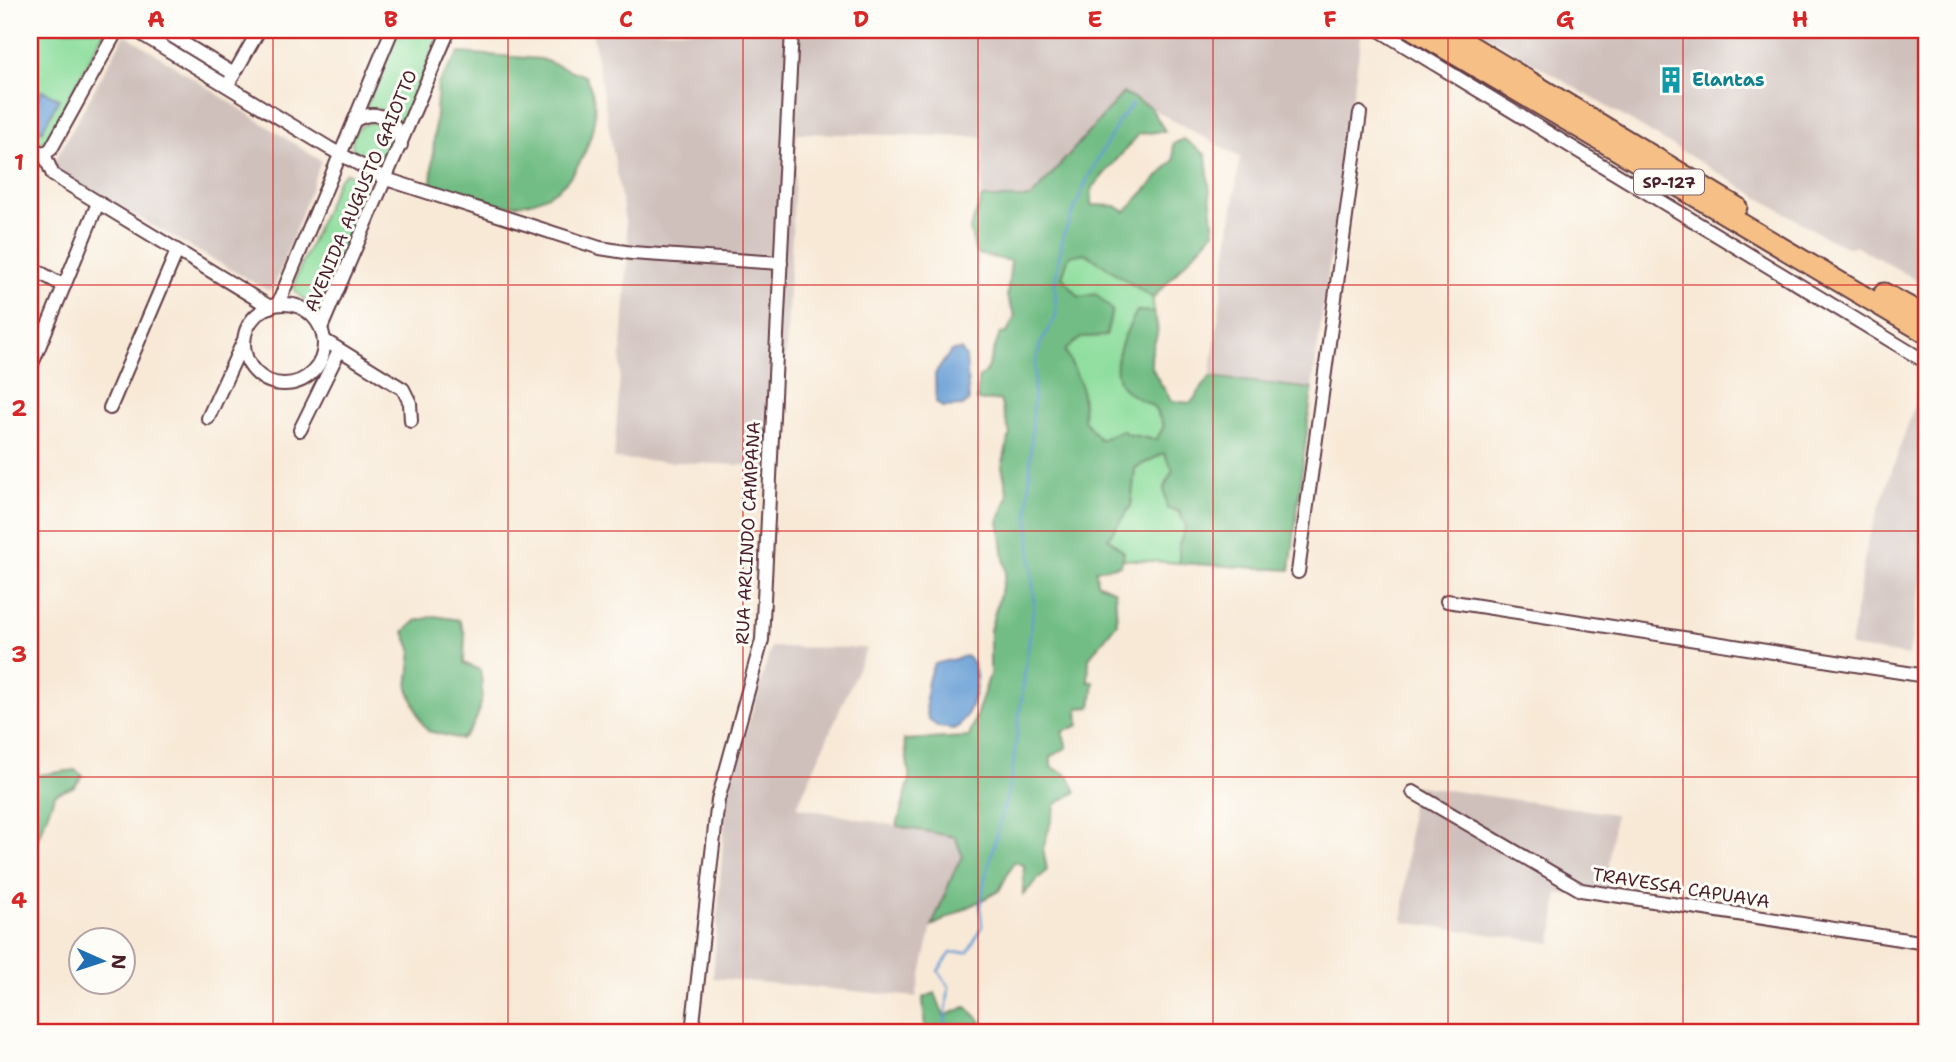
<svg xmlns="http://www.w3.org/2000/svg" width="1956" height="1062" font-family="'Shantell Sans',sans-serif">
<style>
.industrial{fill:#cfc0bb}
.green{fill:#8ede9e;stroke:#6c7e64;stroke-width:2}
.forest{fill:#72bd85;stroke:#5e6e58;stroke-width:2}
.water{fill:#679ed5;stroke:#585e80;stroke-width:2}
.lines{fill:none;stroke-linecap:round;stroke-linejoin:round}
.stream{stroke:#679ed5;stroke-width:2.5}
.minor-casing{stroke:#643d45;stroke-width:16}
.highway-casing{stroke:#643d45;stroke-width:23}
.minor{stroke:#fff;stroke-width:12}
.highway{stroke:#f5bf86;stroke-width:19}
.grid{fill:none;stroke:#d62828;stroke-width:2;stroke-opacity:0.55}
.labels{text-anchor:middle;stroke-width:6;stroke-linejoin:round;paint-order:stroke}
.shield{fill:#fdfcf7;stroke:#806168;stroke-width:2}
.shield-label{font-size:16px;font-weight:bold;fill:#4a1f2b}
.culture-label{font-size:18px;font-weight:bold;fill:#0d838f;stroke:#fdfcf7;text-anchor:start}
.street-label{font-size:18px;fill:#4a1f2b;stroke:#fdfcf7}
.neatline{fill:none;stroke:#d62828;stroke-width:2.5}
.grid-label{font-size:23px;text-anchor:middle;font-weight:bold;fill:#d62828}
</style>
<rect width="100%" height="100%" fill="#fdfcf7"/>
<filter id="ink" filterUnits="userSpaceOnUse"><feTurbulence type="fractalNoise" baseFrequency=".0143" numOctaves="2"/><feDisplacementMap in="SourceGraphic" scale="14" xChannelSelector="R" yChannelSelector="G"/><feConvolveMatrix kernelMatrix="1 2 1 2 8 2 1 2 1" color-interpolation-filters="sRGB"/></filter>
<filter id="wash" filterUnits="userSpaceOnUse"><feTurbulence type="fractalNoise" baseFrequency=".00686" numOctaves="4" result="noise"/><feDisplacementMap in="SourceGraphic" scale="28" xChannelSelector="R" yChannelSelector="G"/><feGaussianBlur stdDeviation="1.57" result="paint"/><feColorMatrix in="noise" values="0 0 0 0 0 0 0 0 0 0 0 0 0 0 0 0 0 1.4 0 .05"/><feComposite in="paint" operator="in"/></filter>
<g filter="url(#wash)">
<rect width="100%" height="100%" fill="#f8e9d7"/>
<g class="industrial">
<path d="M592,30h770l-50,359 -102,-12 30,-220 -117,-64 -93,105h-48v-61l-185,-4 -17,334 -166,-8 15,-215z"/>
<path d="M1478,30h448v255l-70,-39 -9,1 -18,-8z"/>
<path d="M125,34l196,127 -48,129h-6l-216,-122z"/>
<path d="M1919,392l7,3v157l-17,104 -59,-9 17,-104z"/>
<path d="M771,647l96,1 -70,159 158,30 8,20 -7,10 -24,59 -16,71 -203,-19 13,-179z"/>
<path d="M1412,785l203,29 -10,85 -47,-6 -6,50 -149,-21z"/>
</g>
<g class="green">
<path d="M30,30h75l-59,111 -7,2 -9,-5z"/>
<path d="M399,30h42l-39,94 -19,-14 -18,-1z"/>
<circle cx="372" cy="143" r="20"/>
<path d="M346,173l18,6 6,17 -43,100 -7,7h-13l-13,-13 1,-10 43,-100z"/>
<path d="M1085,253l68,45v14l-16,-1 -10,81 24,10 13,24 -7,14 -30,-6 -27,6 -16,-20 -3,-35 -16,-35 17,-13 -3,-40 -17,-20 7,-22z"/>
<path d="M1165,452l8,18 -9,18 22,38 -7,19v18l-56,-4 1,-7 -16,-14 23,-32 4,-38z"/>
</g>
<g class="forest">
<path d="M459,53l82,6 44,17c12,21 12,39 5,62 -24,79 -94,79 -159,47l7,-101z"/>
<path d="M1123,93l27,14 15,24 -26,3 -47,54 -1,17 25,1 9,6 49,-52 -1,-16 11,-5 22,16 8,77 -61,66 -68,-45 -16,3 -7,21 17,20 17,-3 16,16 -6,26 -24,1 -17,13 16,35 3,35 16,20 22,-10 5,4 29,6 8,-14c-14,-29 -12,-18 -35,-33 -27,-18 -3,-62 8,-82l16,1c11,27 -2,25 -2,49 -1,10 15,29 20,40l20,2 19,-26 102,12 -22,181 -111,-7v-18l7,-19 -7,-15 -12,-2 -3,-21 9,-18 -9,-17 -29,15 -4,38 -23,32 16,14 -3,13 -25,5 1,13 18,8 2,32 -28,35 -1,24h6l-3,25 -13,1 1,17 -17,7 5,15 -16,10v10l17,8 8,17 -20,12 -13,45 4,21 -24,25 1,-30 -10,-3 -15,29 -67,35 24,-59 7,-10 -8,-20 -58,-11 13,-47 -6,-39 65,-3 21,-63v-44l16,-57 -7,-53 9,-24 -6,-30 8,-32 -10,-34 -23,1 1,-23 7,-4 15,-40 7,-1 8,-17 -8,-19 4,-36 -35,-7 -6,-25 12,-31h49z"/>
<path d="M435,616l24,4 6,14 -1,29 16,7c5,25 1,53 -19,69l-33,-8 -7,-10 -13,-33 4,-37 -8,-19 12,-11z"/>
<path d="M75,770l8,6 -9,11 -19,7 -25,65v-83z"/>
<path d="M935,993l9,23 22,-9 15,14 -1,11h-55l-2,-34z"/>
</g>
<g class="water">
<path d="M42,90l17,9 -17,32 -12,-7v-12z"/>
<path d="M961,350l5,7 3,43 -6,6 -21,1 -6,-5 -1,-28 16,-23z"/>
<path d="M966,656c21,13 6,62 -11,73l-17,-2 -10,-9c-4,-18 -2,-38 6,-54z"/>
</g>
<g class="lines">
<path class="stream" d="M944,1032l5,-46 -11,-15 13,-18 17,-1 14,-26 -2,-20 5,-27 26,-99 23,-178 -6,-89 7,-149 6,-22 15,-26 -1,-33 8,-47 25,-59 31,-56 13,-17"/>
</g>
</g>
<g filter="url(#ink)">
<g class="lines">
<defs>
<g id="minor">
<path d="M135,30l194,118 57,31 214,69 32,5 149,10"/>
<path d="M162,30l72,44"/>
<path d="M1379,30l547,332"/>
<path d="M230,81l29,-51"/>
<path d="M354,121c22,-14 44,-2 47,24"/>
<path d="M30,147l14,7"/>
<path d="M44,154l9,21 217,132"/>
<path d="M44,154l7,-5 66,-119"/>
<path d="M30,267l34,19"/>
<path d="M278,304l114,-274"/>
<circle cx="284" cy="344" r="40"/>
<path d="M321,328l128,-298"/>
<path d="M324,340l79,49 7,14 1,18"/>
<path d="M30,369l68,-166"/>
<path d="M110,408l67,-157"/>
<path d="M208,418l35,-76"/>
<path d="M300,430l39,-79"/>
<path d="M1298,572l62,-459"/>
<path d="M1447,601l479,75"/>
<path d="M1413,792l168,98 345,53"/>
<path d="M692,1032l26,-232 44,-160 30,-610"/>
</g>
<g id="highway">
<path d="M1414,30l512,303"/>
<path d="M1445,30l292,177"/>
<path d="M1884,293l42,23"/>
</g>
</defs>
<use href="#minor" class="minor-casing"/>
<use href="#highway" class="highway-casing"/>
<use href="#minor" class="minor"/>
<use href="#highway" class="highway"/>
</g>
</g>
<path class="grid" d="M273,30v1002M508,30v1002M743,30v1002M978,30v1002M1213,30v1002M1448,30v1002M1683,30v1002M30,285h1896M30,531h1896M30,777h1896"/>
<defs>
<symbol id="building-bare" viewBox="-9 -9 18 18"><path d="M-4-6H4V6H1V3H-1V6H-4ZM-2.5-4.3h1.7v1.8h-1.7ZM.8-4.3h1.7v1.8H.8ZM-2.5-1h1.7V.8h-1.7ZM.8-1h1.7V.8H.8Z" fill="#0f9aa8" stroke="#fdfcf7" stroke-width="2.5" paint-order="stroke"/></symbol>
</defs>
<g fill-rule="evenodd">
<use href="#building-bare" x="1652" y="61" width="38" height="38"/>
</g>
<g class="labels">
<rect class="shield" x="1634" y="169.5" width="70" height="25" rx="5"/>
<g class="shield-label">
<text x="1669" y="188">SP-127</text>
</g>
<g class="culture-label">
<text x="1692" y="86">Elantas</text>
</g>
<g class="street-label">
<text transform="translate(361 191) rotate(-67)" y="6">AVENIDA AUGUSTO GAIOTTO</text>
<text transform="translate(748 533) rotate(-87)" y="6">RUA ARLINDO CAMPANA</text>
<text transform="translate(1681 888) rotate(9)" y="6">TRAVESSA CAPUAVA</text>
</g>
</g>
<rect width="1956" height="1062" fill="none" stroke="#fdfcf7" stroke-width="77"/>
<g transform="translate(102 961) rotate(93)"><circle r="33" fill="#fdfcf7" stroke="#b5a4a5" stroke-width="2"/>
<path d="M0-5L12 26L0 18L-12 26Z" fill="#1f6fb2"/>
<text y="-10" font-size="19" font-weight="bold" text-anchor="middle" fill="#4a1f2b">N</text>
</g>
<rect x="38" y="38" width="1880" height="986" class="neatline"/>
<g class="grid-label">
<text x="156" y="27">A</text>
<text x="391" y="27">B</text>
<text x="626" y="27">C</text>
<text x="861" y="27">D</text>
<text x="1095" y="27">E</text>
<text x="1330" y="27">F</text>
<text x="1565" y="27">G</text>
<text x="1800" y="27">H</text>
<text x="19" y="170">1</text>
<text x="19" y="416">2</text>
<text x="19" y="662">3</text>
<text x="19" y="908">4</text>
</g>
</svg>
